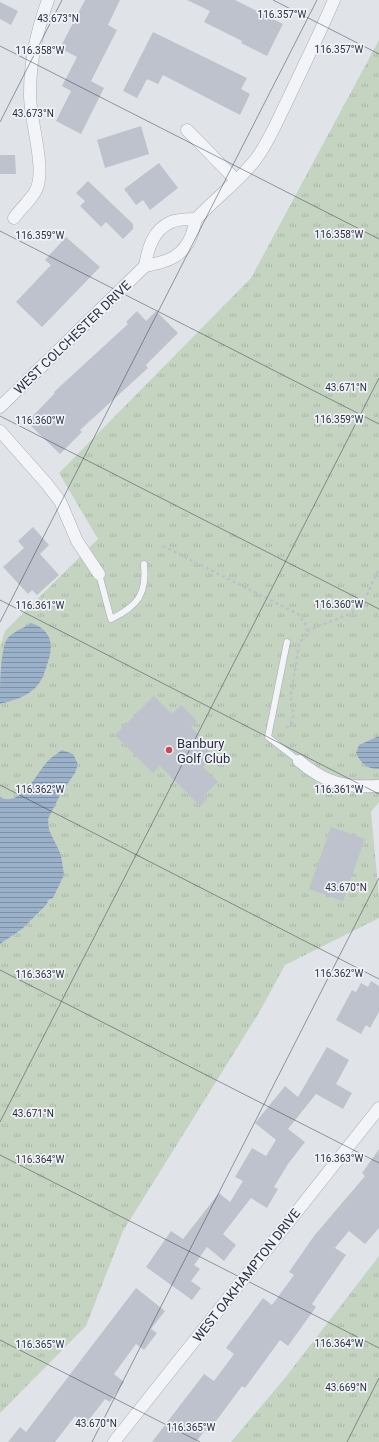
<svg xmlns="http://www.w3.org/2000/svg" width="379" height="1442" font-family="Roboto,sans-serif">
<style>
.grass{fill:url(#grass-tufts)}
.water{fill:url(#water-rules)}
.building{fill:#bec2cc}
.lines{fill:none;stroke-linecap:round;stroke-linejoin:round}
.service-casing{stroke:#a9aeb7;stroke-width:7}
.minor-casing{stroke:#a9aeb7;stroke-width:13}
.path{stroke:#bec1c8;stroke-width:2.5;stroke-dasharray:3 3;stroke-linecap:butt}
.service{stroke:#f3f4f7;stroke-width:6}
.minor{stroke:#f3f4f7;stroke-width:12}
.ticks{fill:none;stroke:#293141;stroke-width:1;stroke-opacity:0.45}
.poi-dot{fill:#ce4656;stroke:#f0f2f7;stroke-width:1.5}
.labels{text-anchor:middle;stroke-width:3.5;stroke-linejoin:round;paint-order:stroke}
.street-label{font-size:13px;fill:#293141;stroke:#f0f2f7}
.poi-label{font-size:13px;fill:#293141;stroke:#f0f2f7;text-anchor:start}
.ticks-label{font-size:10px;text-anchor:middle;fill:#293141;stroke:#f0f2f7;stroke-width:3.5;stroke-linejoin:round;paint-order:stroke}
</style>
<defs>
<pattern id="grass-tufts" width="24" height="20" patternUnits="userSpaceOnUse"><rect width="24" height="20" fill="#c5d3c1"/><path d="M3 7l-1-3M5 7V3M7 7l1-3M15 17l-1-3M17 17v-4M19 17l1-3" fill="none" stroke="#a9b6a7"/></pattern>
<pattern id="water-rules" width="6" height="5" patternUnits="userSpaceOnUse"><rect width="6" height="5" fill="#9bb0c9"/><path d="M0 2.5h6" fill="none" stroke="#7e90a5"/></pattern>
</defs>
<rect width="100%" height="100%" fill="#e0e4e9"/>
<g class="grass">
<path d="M379,40v762l-8,10 8,85v21l-94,47 -25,46 -137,220 -37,95 -86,87v-767l5,-15 93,-92 -39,-66 192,-195z"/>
<path d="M379,1256v186h-148l54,-64z"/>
</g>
<g class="water">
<path d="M31,623c23,8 23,24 15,45 -3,8 -5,15 -12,21 -8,8 -23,12 -34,15 0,-16 0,-53 7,-65 5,-7 17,-11 24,-16z"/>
<path d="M379,736v33c-12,0 -18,-5 -23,-16l3,-8z"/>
<path d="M62,750l11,4 5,10 -3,9 -14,20 -13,26 1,11 12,25 3,20 -11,23 -5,2 -1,4 -25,25 -22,15v-147c21,11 36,-23 47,-35 4,-5 10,-8 15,-12z"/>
</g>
<g class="building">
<path d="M85,0h35l-12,25 9,5 -26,51 13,7 -23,46 -25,-13 15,-30 -9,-5 15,-29 -17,-9z"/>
<path d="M187,0h48l48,24 -16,32 -26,-13 1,-2 -38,-19 6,-11z"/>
<path d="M0,2l18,9 -7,14 -11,-6z"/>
<path d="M153,32l94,46 -6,11 9,5 -10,21 -77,-40 -5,9 -11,-5 -10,19 -14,-7z"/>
<path d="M141,126l8,28 -44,14 -8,-28z"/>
<path d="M0,155h15l1,19h-16z"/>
<path d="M159,163l19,25 -28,22 -7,-10 -7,5 -12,-16z"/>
<path d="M88,181l45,43v5l-10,10 -17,-17 -5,5 -21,-21 5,-5 -9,-8z"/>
<path d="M66,237l34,30 -58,60 -26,-25 35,-37 -6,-5z"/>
<path d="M137,311l9,10 10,-10 22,22 -32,32 2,3 -68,62 2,2 -22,22 -33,-32 28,-29 -1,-1 74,-68 -2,-2z"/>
<path d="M33,527l16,18 -9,9 19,21 -22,20 -5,-5 -4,4 -25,-27 21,-19 -6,-7z"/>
<path d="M154,696l18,18 9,-9 16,16 -6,6 13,13 -3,3 13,14 -11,10 15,15 -14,13 3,4 -7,7 -40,-40 -7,7 -38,-38z"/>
<path d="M331,827l34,12 -22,62 -34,-12z"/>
<path d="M371,981l8,5v26l-9,16 -4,-3 -5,9 -25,-14 16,-30 4,2 5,-9 7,4z"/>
<path d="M327,1047l22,13 -13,24 16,9 -9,16 -27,-15 -28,35 17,13 -17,22 -14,23 4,2 -11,19 -16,-10 -28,36 13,11 -12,16 -17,-14 -13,18 6,4 -9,12 10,7 -9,12 -46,-33 25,-36 12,8 36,-46 11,9 13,-21 -8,-4 17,-29 14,8 10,-16 -21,-17 30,-37 13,11z"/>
<path d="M379,1149v79l-14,16 -16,-13 -14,17 11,7 -34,49 4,3 -28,39 -8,-6 -35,48 -3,-2 -34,46 -3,-2 -9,12h-44l52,-68 10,7 20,-27 -8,-6 37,-50 9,7 22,-30 -5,-3 25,-36 51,-60 -3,-3z"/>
<path d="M136,1288l29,23 -14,18 6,4 -13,17 -8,-6 -22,30 10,8 -14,20 -5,-3 -20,26 -10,-9 -20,26h-47l12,-15 6,5z"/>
</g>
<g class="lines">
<defs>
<g id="service">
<path d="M99,574l12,45c27,-13 36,-25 33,-55"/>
<path d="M287,642l-19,95 31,24"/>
</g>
<g id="minor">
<path d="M187,130l49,50"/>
<path d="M14,218c6,-9 16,-17 21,-26 13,-21 -6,-73 -5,-99 0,-33 7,-63 18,-93"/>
<path d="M145,266c22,-4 39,-9 47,-32 2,-5 2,-13 6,-17 19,-20 41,-36 58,-58 14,-19 23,-42 33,-62 15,-32 31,-64 45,-97"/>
<path d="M0,407l145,-141c3,-18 8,-36 26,-44 7,-3 18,-3 25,-3"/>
<path d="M0,431l46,52 14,18 17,40 22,33"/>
<path d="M299,761c26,22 46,27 80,25"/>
<path d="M114,1442l265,-334"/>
</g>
</defs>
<use href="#service" class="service-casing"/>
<use href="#minor" class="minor-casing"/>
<g class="path">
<path d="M163,546l135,68 7,9 2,8 -8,14 -8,49 2,23 -2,7 -6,5"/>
<path d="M307,631l45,-18 11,-10 16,-34"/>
</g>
<use href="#service" class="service"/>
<use href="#minor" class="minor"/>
</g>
<path class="ticks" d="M273,0l106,54M0,46l379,193M0,122l62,-122M0,231l379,193M0,416l379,193M0,600l379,194M0,622l317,-622M0,785l379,194M0,970l379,193M0,1122l379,-744M0,1155l379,193M0,1340l200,102M92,1442l287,-564M347,1442l32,-64"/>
<circle class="poi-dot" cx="169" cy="750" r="4"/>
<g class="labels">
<g class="street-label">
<text transform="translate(72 337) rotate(-44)" y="5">WEST COLCHESTER DRIVE</text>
<text transform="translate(246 1275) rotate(-52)" y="5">WEST OAKHAMPTON DRIVE</text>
</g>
<g class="poi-label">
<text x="177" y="748">Banbury<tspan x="177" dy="15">Golf Club</tspan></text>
</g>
</g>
<g class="ticks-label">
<text x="282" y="18">116.357°W</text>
<text x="58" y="22">43.673°N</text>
<text x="339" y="53">116.357°W</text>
<text x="40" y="54">116.358°W</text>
<text x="33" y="117">43.673°N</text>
<text x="339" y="238">116.358°W</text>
<text x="40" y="239">116.359°W</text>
<text x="346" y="391">43.671°N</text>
<text x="339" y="423">116.359°W</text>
<text x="40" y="424">116.360°W</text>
<text x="339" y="608">116.360°W</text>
<text x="40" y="609">116.361°W</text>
<text x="339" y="793">116.361°W</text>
<text x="40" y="793">116.362°W</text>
<text x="346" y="891">43.670°N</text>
<text x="339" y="977">116.362°W</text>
<text x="40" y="978">116.363°W</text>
<text x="33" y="1117">43.671°N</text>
<text x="339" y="1162">116.363°W</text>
<text x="40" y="1163">116.364°W</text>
<text x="339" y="1347">116.364°W</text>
<text x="40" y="1348">116.365°W</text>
<text x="346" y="1391">43.669°N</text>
<text x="96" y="1427">43.670°N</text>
<text x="191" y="1431">116.365°W</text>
</g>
</svg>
